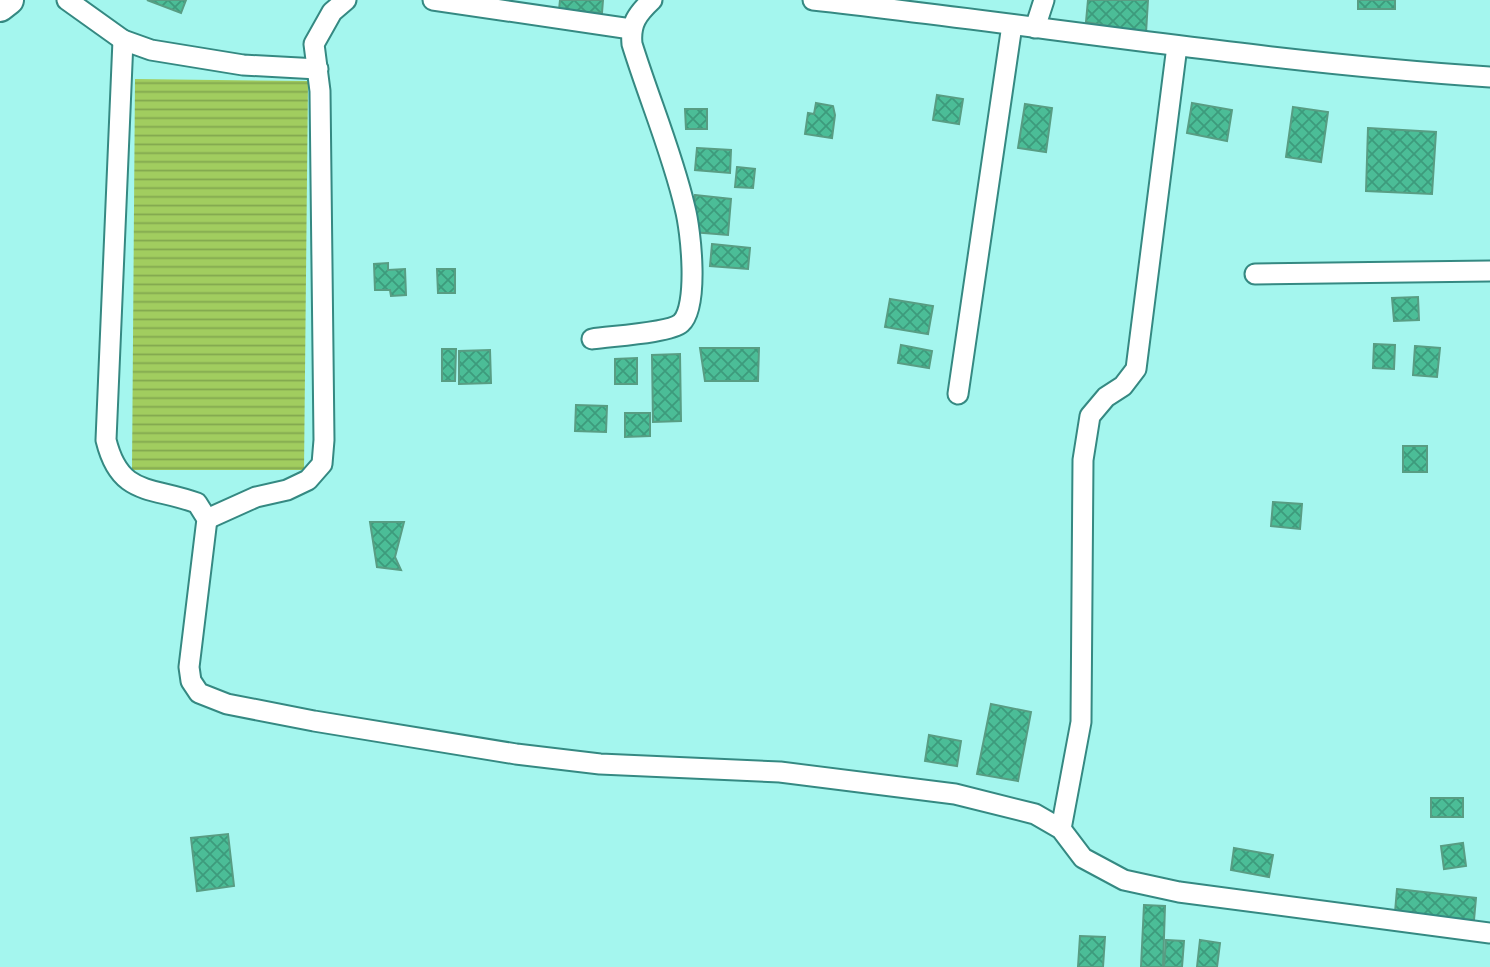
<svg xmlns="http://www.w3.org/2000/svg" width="1490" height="967" font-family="Literata,serif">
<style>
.water{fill:url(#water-rules)}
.building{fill:url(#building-cross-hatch);stroke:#589d83;stroke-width:2}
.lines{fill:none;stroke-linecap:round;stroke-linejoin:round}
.street-casing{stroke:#358982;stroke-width:23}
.secondary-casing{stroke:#358982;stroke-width:32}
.street{stroke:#fff;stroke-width:19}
.secondary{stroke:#fff;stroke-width:28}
</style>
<defs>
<pattern id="water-rules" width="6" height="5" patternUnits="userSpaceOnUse" patternTransform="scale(1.75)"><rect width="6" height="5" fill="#a1cd5f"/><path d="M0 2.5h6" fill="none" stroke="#82a74f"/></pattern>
<pattern id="building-cross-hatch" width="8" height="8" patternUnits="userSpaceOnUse" patternTransform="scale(1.75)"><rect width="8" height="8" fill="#4bbd97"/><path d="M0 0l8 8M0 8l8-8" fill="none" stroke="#3d9b7c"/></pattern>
</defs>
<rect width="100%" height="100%" fill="#a4f6ee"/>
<path class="water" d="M135,79l173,2 -4,389h-172z"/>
<g class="building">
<path d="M147,0h39l-5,13z"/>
<path d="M560,0h43l-1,13 -43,-3z"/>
<path d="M1088,0h60l-2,33 -60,-11z"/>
<rect x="1358" y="0" width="37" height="9"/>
<path d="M937,95l26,4 -4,25 -26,-4z"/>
<path d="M816,103l17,3 2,9 -3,23 -27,-4 3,-21 6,1z"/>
<path d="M1192,103l40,7 -5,31 -40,-8z"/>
<path d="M1025,104l27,4 -6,44 -28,-4z"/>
<path d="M1293,107l35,5 -7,50 -35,-5z"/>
<path d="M685,109h22v20h-21z"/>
<path d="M1368,128l68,4 -4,62 -66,-3z"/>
<path d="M697,148l34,2 -1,23 -35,-3z"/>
<path d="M737,167l18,2 -2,19 -18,-1z"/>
<path d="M695,195l36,4 -3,36 -36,-3z"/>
<path d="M712,244l38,4 -2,21 -38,-3z"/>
<path d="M388,263v7l17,-1 1,26 -15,1 -1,-6h-15l-1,-26z"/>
<path d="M437,269h18v24h-17z"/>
<path d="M1418,297l1,23 -25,1 -2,-23z"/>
<path d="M890,299l43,7 -5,28 -43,-7z"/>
<path d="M1374,344l21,1 -1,24 -21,-1z"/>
<path d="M901,345l31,6 -3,17 -31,-5z"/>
<path d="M1415,346l25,2 -3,29 -24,-2z"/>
<path d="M700,348h59l-1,33h-53z"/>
<path d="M442,349h14l-1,32h-13z"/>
<path d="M490,350l1,33 -32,1v-33z"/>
<path d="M680,354l1,67 -28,1 -1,-67z"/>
<path d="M637,358v26h-22v-25z"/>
<path d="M576,405l31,1 -1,26 -31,-1z"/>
<path d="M625,413h25v23l-25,1z"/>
<rect x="1403" y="446" width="24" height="26"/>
<path d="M1273,502l29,2 -2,25 -29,-3z"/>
<path d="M370,522h34l-9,35 6,13 -24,-3z"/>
<path d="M991,704l40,8 -13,69 -41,-7z"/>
<path d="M929,735l32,6 -4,25 -32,-5z"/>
<rect x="1431" y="798" width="32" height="19"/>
<path d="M228,834l6,52 -37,5 -6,-53z"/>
<path d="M1463,843l3,23 -22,3 -3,-23z"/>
<path d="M1234,848l39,7 -4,22 -38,-7z"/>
<path d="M1397,889l79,9 -2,22 -79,-8z"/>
<path d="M1144,905l21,1 -2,61h-22z"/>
<path d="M1080,936l25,1 -2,30h-25z"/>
<path d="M1166,940l18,1 -2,26h-18z"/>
<path d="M1200,940l20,3 -3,24h-20z"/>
</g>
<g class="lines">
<defs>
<g id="street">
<path d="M67,0l56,40 28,10 92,15 75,4"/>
<path d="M433,0l198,29"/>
<path d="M813,0c225,25 450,62 677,77"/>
<path d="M1035,28l9,-28"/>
<path d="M123,40l-17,400c14,57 45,46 91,63l10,16 -18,148 2,14 8,12 28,11 87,17 202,33 84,10 180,8 175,22 80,20 26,15 22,29 41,22 55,12 311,41"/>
<path d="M1255,274l235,-3"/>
<path d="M592,339c18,-3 78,-6 89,-16 18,-16 10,-92 4,-115 -13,-56 -36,-109 -53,-164 -2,-20 5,-30 20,-44"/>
<path d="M958,394l54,-369"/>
<path d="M207,519l49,-22 31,-7 21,-10 14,-16 2,-24 -4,-349 -6,-47 18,-32 14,-12"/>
<path d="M1061,829l20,-107 2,-262 7,-44 16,-19 17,-11 13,-17 41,-323"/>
</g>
<path id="secondary" d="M0,7l9,-7"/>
</defs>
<use href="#street" class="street-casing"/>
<use href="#secondary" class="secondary-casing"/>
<use href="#street" class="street"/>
<use href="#secondary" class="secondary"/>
</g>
</svg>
